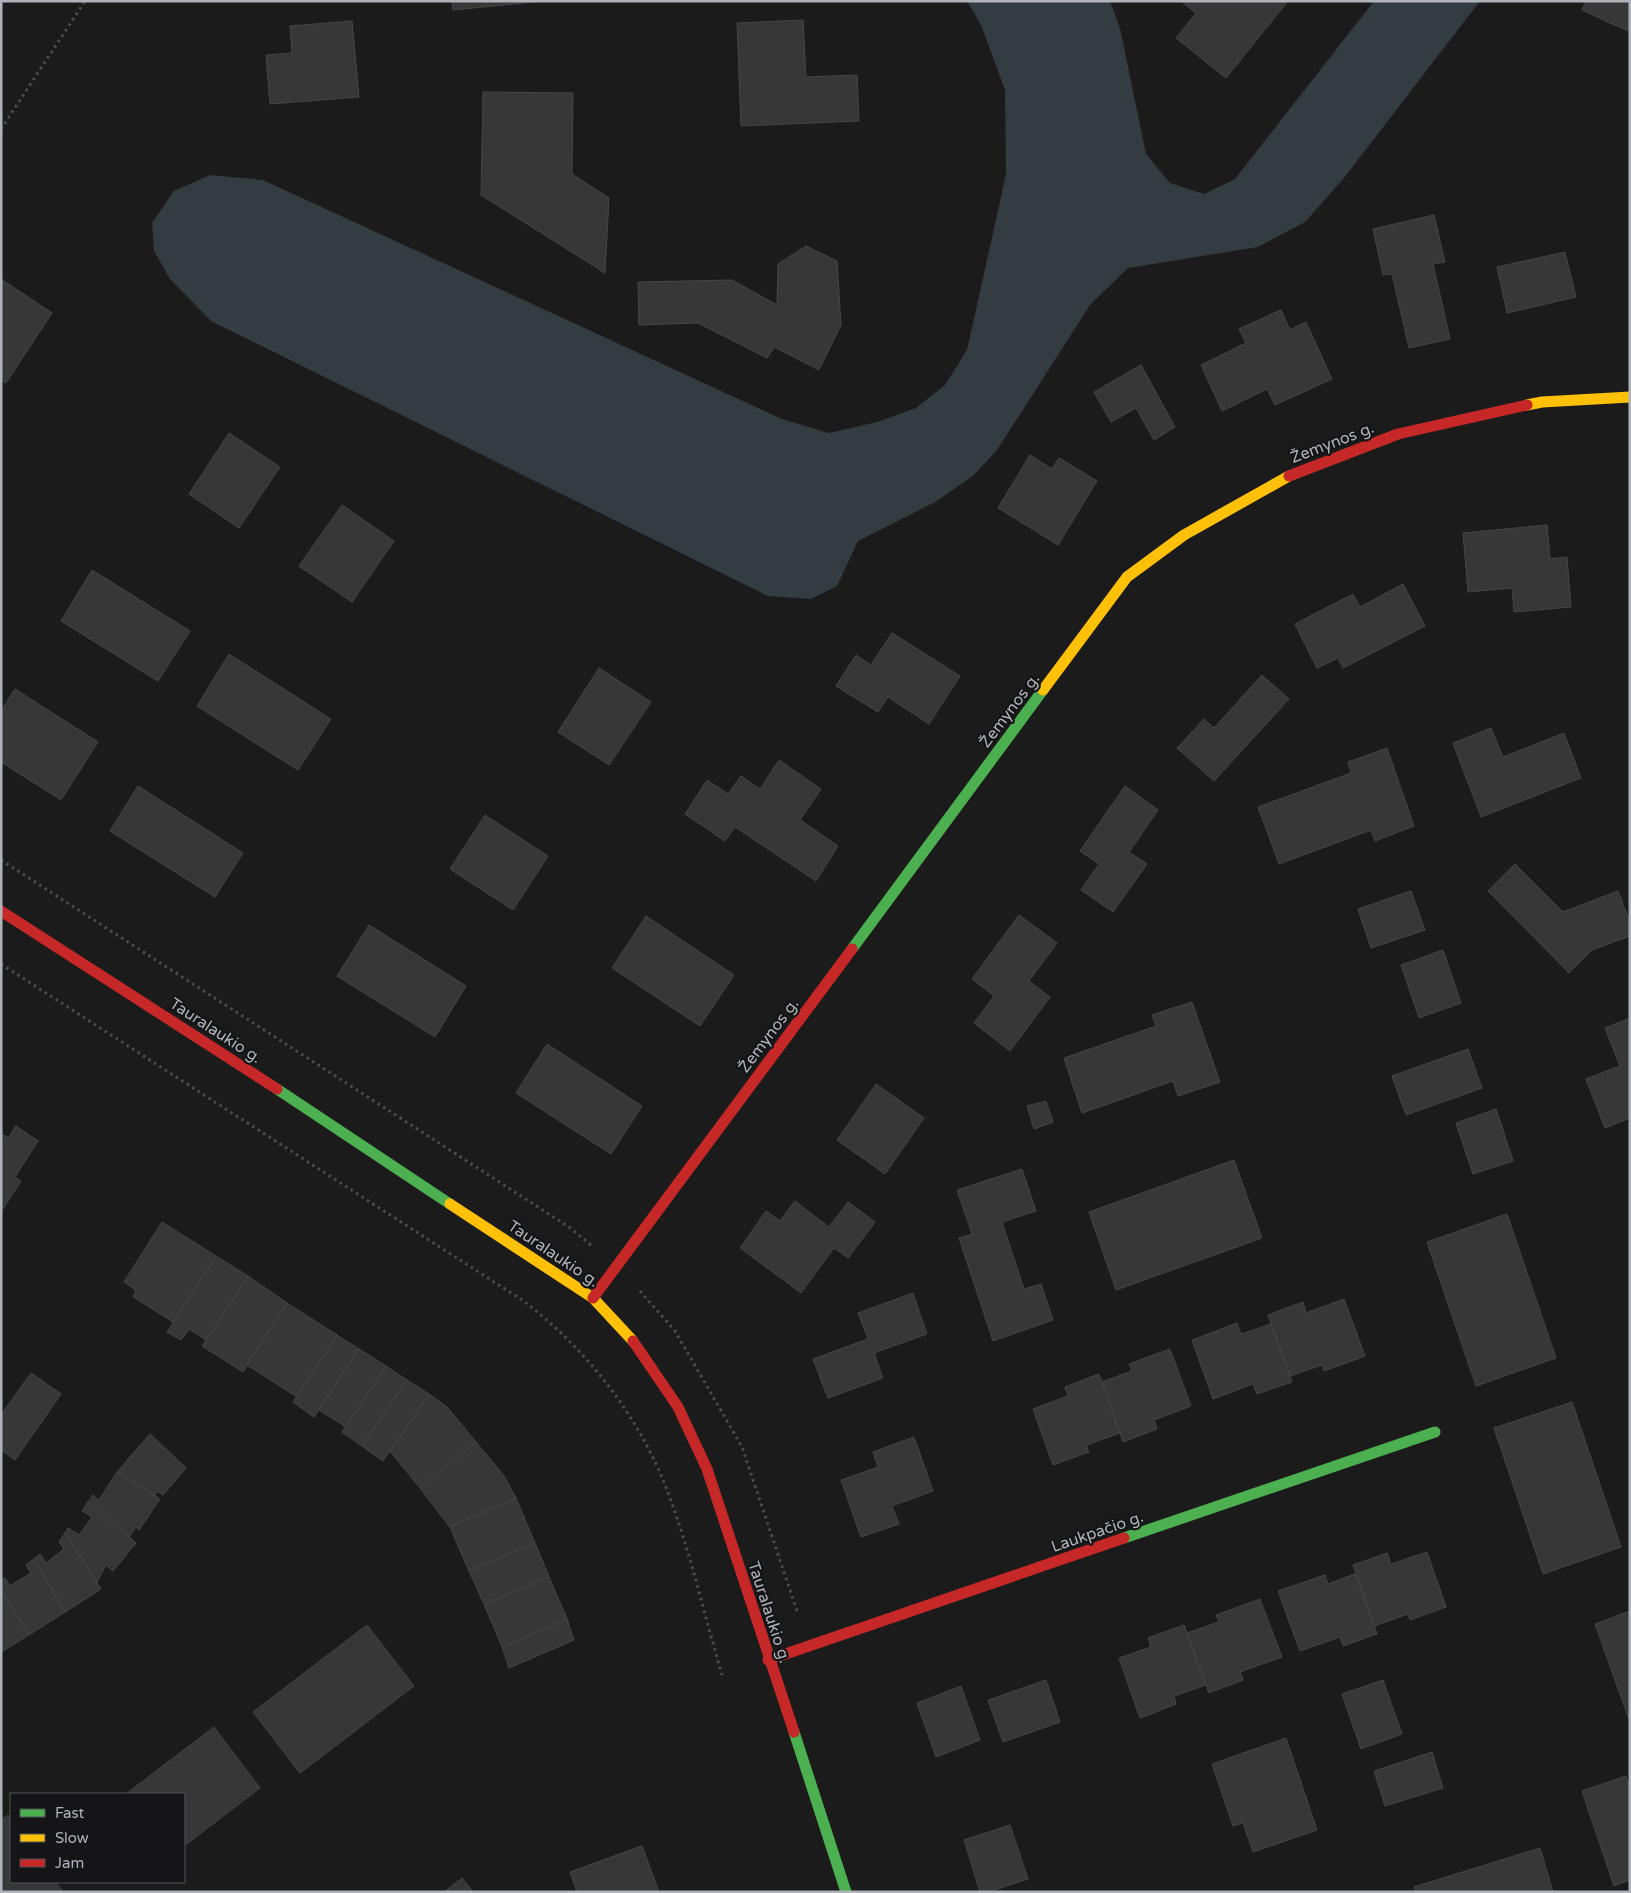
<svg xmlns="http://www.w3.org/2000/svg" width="1631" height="1893" font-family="'Varela Round',sans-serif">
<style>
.water{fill:#333c40}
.building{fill:#373738;stroke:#444647}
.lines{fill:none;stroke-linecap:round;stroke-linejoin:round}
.path{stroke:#4b4d4f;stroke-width:3;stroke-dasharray:2.5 4;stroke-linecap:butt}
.fast{stroke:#4caf50;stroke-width:11}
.slow{stroke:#ffc107;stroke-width:11}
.jam{stroke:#c62828;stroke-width:11}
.labels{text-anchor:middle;stroke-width:4.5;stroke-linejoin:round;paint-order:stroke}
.street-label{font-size:16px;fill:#aeb4ba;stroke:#151517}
</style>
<rect width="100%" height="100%" fill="#1b1b1b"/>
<path class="water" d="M967,1h143l10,27 26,126 24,29 34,11 31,-15 139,-178h106l-136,177 -39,44 -47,25 -130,21 -38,37 -93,145 -24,26 -38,26 -77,39 -21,45 -26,13 -43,-3 -557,-275 -41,-42 -16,-28 -2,-28 22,-32 36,-16 53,5 519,239 47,14 48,-11 39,-14 29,-23 22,-35 39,-176 -1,-84 -24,-65z"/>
<g class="building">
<path d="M452,1h83v1l-82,8z"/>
<path d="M1181,1h107l-62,77 -50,-40 20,-25z"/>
<path d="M1586,1h44v31l-48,-22z"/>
<path d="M803,20l3,57 51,-2 2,46 -118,5 -4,-103z"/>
<path d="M352,21l7,76 -89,7 -4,-49 26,-2 -2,-27z"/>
<path d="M483,92l90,1 -1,81 37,24 -4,75 -124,-78z"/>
<path d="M1434,215l11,47 -12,2 17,75 -41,9 -17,-74 -9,1 -10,-46z"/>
<path d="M806,246l31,15 4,64 -22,45 -45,-23 -7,11 -69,-35 -59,2 -1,-43 94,-2 45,25 1,-41z"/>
<path d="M1565,252l11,45 -69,16 -10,-46z"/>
<path d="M1,279l51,34 -46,70 -5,-3z"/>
<path d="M1281,310l9,20 16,-8 26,57 -57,26 -8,-16 -45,22 -21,-46 45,-22 -7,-14z"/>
<path d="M1141,365l34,62 -21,13 -18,-32 -25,14 -17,-30z"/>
<path d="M229,433l51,34 -41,61 -50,-34z"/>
<path d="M1030,455l22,14 7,-11 38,23 -39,64 -60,-37z"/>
<path d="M342,505l52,36 -42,61 -53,-36z"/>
<path d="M1547,525l3,34 17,-2 4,50 -57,5 -2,-24 -44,4 -5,-59z"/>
<path d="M92,570l98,61 -32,50 -97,-60z"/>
<path d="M1403,584l22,42 -82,42 -5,-10 -21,10 -22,-44 58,-30 7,13z"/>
<path d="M892,633l68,43 -31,48 -41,-27 -10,15 -42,-26 20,-31 15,10z"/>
<path d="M229,654l102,65 -33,51 -101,-64z"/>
<path d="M599,668l52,34 -42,63 -51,-33z"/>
<path d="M1262,675l27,24 -75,82 -37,-33 27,-29 10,9z"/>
<path d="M15,689l83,53 -37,58 -60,-38v-51z"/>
<path d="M1491,728l12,29 61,-24 17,45 -100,39 -28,-74z"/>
<path d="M1387,748l27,78 -39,15 -4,-11 -92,34 -21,-57 93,-34 -3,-11z"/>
<path d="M779,760l42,29 -21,31 38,26 -22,35 -81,-54 -10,14 -40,-27 22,-34 21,14 13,-18 19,13z"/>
<path d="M138,786l105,67 -28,44 -105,-66z"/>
<path d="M1125,786l33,24 -29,42 18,12 -34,48 -32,-22 18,-26 -19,-13z"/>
<path d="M485,815l63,41 -35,54 -63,-41z"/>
<path d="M1515,864l48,48 55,-21 12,31v14l-38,14 -23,23 -81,-82z"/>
<path d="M1411,891l14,39 -54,18 -13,-39z"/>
<path d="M1019,915l38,28 -28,38 21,16 -40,54 -36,-28 20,-27 -22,-17z"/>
<path d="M646,916l88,59 -34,51 -88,-58z"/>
<path d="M369,925l97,61 -31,51 -98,-61z"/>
<path d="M1443,950l18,53 -42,15 -18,-53z"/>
<path d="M1192,1002l28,80 -42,14 -5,-15 -91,32 -18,-55 92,-32 -4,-11z"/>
<path d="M1630,1018v100l-25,10 -19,-49 34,-13 -15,-38z"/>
<path d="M547,1044l95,62 -31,48 -95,-61z"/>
<path d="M1468,1049l14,39 -76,27 -14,-39z"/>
<path d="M876,1084l48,34 -39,56 -48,-34z"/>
<path d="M1046,1101l7,21 -19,7 -7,-23z"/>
<path d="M1496,1109l17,52 -40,13 -17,-51z"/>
<path d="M16,1126l22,15 -23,36 6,4 -20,31v-79l7,5z"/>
<path d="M1234,1160l28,78 -146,52 -27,-78z"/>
<path d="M1022,1169l14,42 -34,11 22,67 17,-5 12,36 -60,21 -34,-103 13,-4 -15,-44z"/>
<path d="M795,1201l34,26 19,-25 27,20 -27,36 -14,-10 -33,45 -61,-45 26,-37 14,10z"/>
<path d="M1507,1214l49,144 -80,28 -49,-144z"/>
<path d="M162,1222l54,34 -43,66 -40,-25 3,-7 -12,-8z"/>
<path d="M216,1256l32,20 -42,64 -17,-11 -8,11 -14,-8z"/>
<path d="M248,1276l39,27 -44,69 -41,-26z"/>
<path d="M913,1293l14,41 -53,19 9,25 -55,20 -15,-39 55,-20 -10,-26z"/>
<path d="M1344,1299l21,57 -41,15 -2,-6 -32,11 -22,-61 35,-13 3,11z"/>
<path d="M287,1303l50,32 -40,62 -50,-32z"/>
<path d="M1237,1323l4,11 30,-10 21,58 -35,12 -4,-10 -40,15 -21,-59z"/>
<path d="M337,1335l22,14 -45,68 -21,-15z"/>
<path d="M359,1349l27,17 -40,61 -27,-17z"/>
<path d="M1170,1349l21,57 -37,14 3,9 -34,13 -21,-60 30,-11 -3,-7z"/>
<path d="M386,1366l21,14 -45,66 -20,-14z"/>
<path d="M31,1373l30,21 -46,66 -14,-10v-35z"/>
<path d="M1099,1374l21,59 -34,12 3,7 -36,13 -20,-56 35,-13 -3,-9z"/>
<path d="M407,1380l22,14 -46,67 -21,-15z"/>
<path d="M429,1394l18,13 29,35 -56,46 -30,-37z"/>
<path d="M1572,1402l49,145 -78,27 -49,-146z"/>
<path d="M150,1434l36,34 -23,27 -5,-4 -4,5 -37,-24z"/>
<path d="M914,1437l19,54 -41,15 7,18 -38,13 -20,-57 37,-13 -5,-15z"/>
<path d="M476,1442l28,34 12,22 -66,29 -30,-39z"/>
<path d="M117,1472l43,27 -21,31 -3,-3 -7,10 -41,-35 5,-7 6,5z"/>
<path d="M516,1498l19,45 -66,28 -19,-44z"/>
<path d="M88,1502l48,41 -23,28 -7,-6 -9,17 -32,-49 3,-5 11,7 13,-18 -10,-6z"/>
<path d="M65,1533l36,56 -36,23 -31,-53 6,-5 6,9 18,-14 -5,-7z"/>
<path d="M535,1543l14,34 -65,27 -15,-33z"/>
<path d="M1427,1552l19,55 -36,13 -2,-6 -34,12 -21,-61 34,-12 4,11z"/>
<path d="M34,1559l31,53 -36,23 -28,-45v-9l4,-3 5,8 21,-13 -5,-8z"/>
<path d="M1355,1574l22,60 -34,12 -3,-9 -40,14 -22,-60 47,-16 3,9z"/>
<path d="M549,1577l18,42 -65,28 -18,-43z"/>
<path d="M1,1590l28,45 -28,17z"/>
<path d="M1260,1599l22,58 -42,15 3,8 -34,13 -22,-60 32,-11 -3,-7z"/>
<path d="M1630,1611v111l-35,-98z"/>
<path d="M567,1619l7,21 -65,28 -7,-21z"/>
<path d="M367,1625l47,61 -114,87 -47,-61z"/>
<path d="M1184,1625l22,60 -32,11 2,8 -36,14 -21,-60 32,-11 -3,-9z"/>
<path d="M1046,1680l14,42 -57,20 -15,-42z"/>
<path d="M1383,1680l19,54 -41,15 -19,-55z"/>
<path d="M961,1686l19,54 -44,17 -19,-54z"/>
<path d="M214,1727l46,61 -76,58v-52h-58z"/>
<path d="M1286,1738l31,92 -64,22 -10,-29 -10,3 -21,-62z"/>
<path d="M1432,1752l11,36 -58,18 -11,-35z"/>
<path d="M1626,1776l4,11v93l-16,6 -32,-95z"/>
<path d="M8,1815l3,4v63h45l7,10h-62v-72z"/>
<path d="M1010,1825l18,54 -40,13h-8l-16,-52z"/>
<path d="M642,1846l17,46h-82l-7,-20z"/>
<path d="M1540,1848l13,44h-137l-2,-5z"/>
<path d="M462,1878l11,14h-29z"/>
</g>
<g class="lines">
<g class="path">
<path d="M1,129l84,-128"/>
<path d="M1,860l568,367 23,19"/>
<path d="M1,964l521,336c63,47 117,116 145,190 23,60 37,124 55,185"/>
<path d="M640,1291l35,40 67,116 56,167"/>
</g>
<g class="fast">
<path d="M852,949l191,-259"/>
<path d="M277,1089l173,115"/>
<path d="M1124,1538l311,-106"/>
<path d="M794,1732l52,160"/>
</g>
<g class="slow">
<path d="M1527,405l15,-3 88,-5"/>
<path d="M1043,690l84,-113 57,-42 105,-59"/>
<path d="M450,1204l143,94 40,43"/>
</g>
<g class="jam">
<path d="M1289,476l109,-42 129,-29"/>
<path d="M1,911l276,178"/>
<path d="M593,1298l259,-349"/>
<path d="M633,1341l45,66 29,62 87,263"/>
<path d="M768,1660l356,-122"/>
</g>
</g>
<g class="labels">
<g class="street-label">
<text transform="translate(1332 442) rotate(-21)" y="6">Žemynos g.</text>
<text transform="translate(1009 710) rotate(-53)" y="6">Žemynos g.</text>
<text transform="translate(216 1030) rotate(33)" y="6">Tauralaukio g.</text>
<text transform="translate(768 1035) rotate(-53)" y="6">Žemynos g.</text>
<text transform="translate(554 1253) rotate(34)" y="6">Tauralaukio g.</text>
<text transform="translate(1097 1531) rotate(-19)" y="6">Laukpačio g.</text>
<text transform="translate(770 1612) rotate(72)" y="6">Tauralaukio g.</text>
</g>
</g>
<rect width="1631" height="1893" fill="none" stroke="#aeb4ba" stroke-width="5"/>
<rect x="10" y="1793" width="175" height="90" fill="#151517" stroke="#525558"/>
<rect x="20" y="1809" width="25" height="8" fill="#4caf50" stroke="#525558"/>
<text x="55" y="1818" font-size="15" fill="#aeb4ba">Fast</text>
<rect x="20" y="1834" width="25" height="8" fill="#ffc107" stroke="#525558"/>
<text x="55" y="1843" font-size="15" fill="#aeb4ba">Slow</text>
<rect x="20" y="1859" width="25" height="8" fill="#c62828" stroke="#525558"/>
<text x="55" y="1868" font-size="15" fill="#aeb4ba">Jam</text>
</svg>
